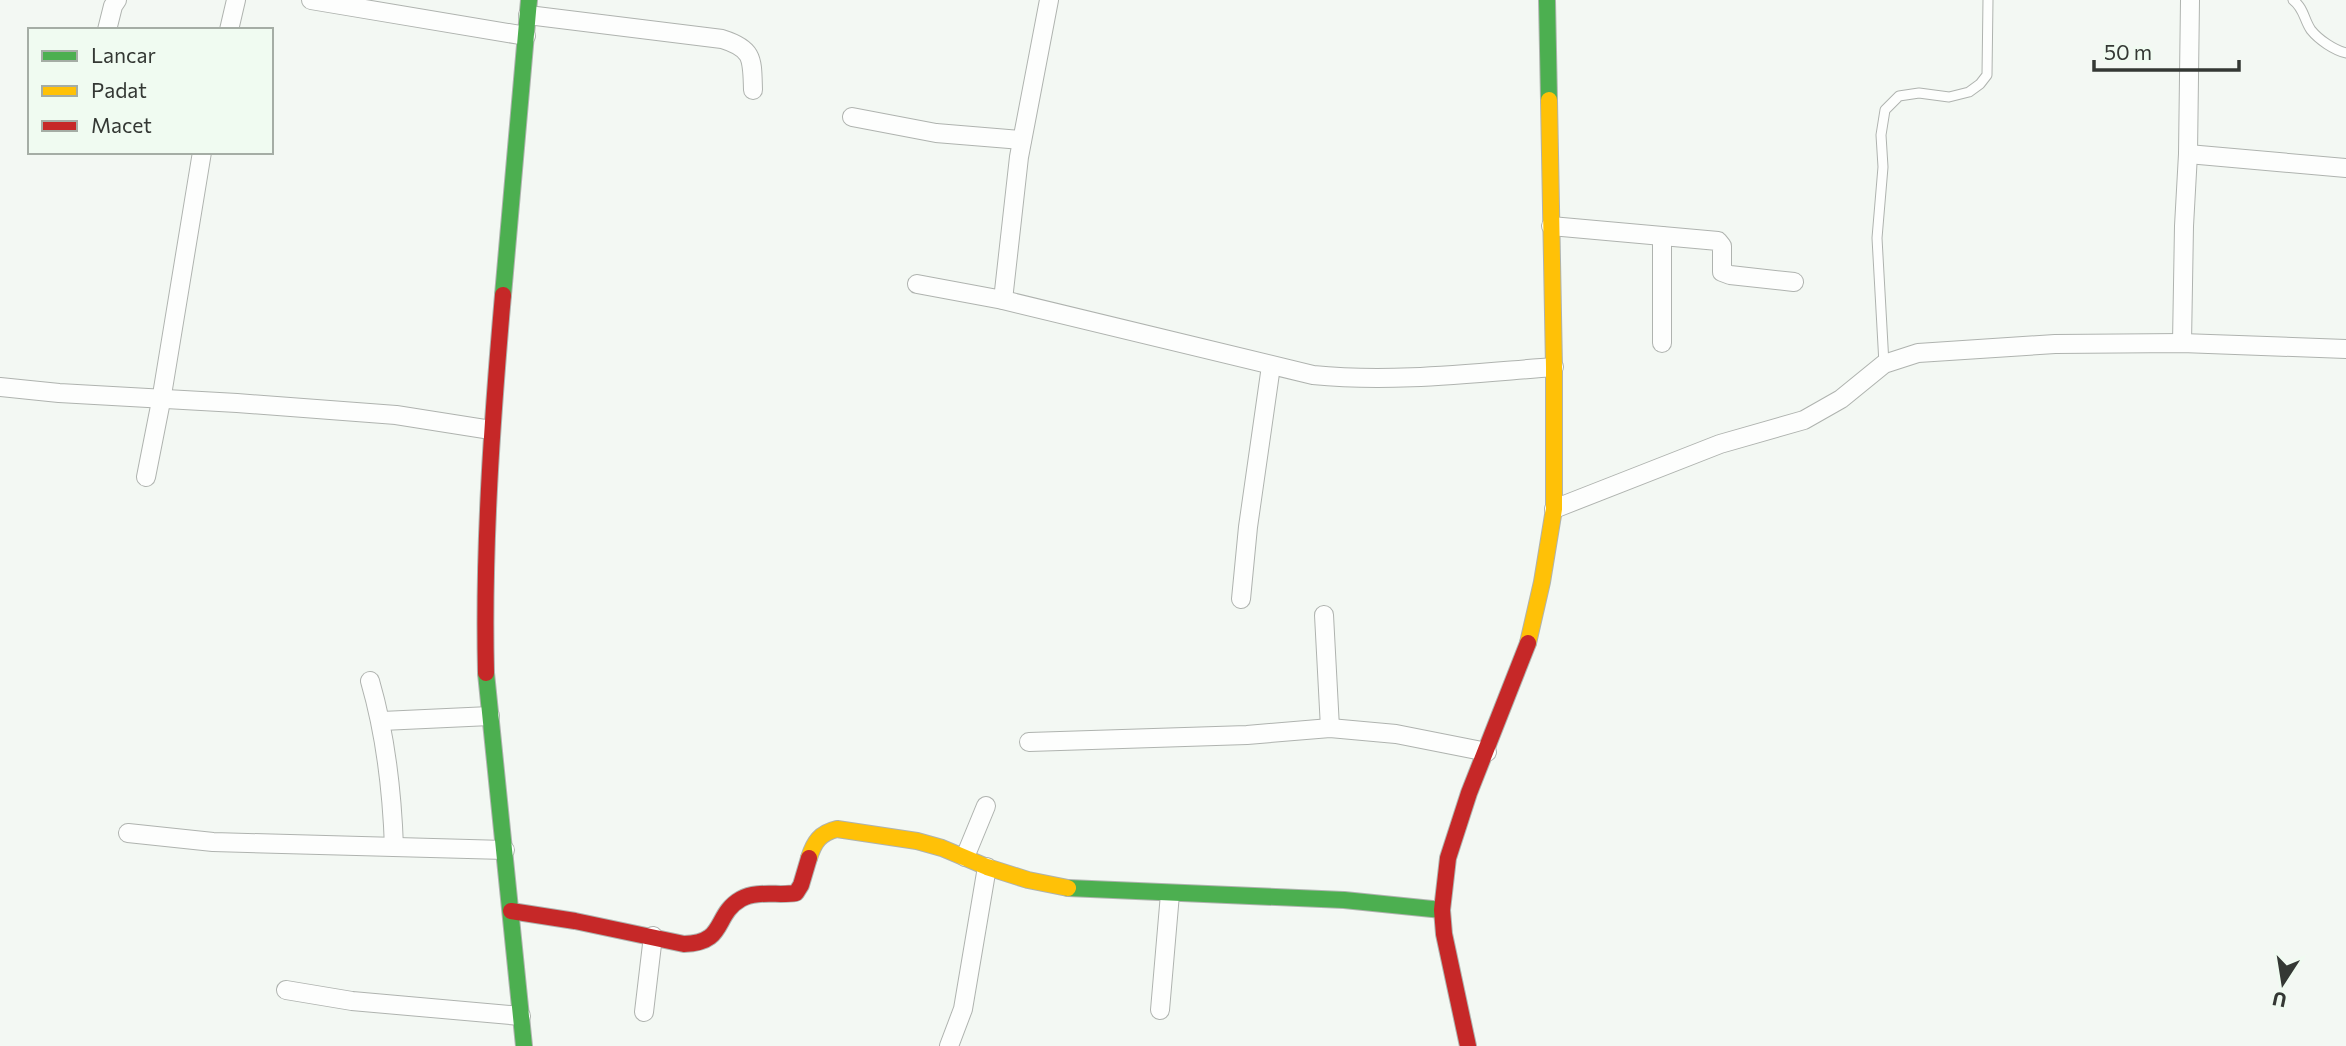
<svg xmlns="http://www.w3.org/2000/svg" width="2346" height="1046" font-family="Commissioner,sans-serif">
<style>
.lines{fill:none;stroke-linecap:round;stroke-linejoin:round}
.lane-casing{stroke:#afb3af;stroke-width:11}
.street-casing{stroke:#afb3af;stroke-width:20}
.fast-casing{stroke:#afb3af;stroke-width:18}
.slow-casing{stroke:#afb3af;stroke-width:18}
.jam-casing{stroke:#afb3af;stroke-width:18}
.lane{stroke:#fdfefd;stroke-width:9}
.street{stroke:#fdfefd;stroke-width:18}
.fast{stroke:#4caf50;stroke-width:16}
.slow{stroke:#ffc107;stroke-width:16}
.jam{stroke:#c62828;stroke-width:16}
</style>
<rect width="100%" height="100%" fill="#f3f8f3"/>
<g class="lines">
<defs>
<g id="lane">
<path d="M2293,0c11,8 11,20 18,30 8,10 23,20 35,23"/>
<path d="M1884,364l-7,-126 6,-71 -2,-32 4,-25 14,-14 20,-3 30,4 20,-5 11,-8 7,-9 1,-75"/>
</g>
<g id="street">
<path d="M311,0l215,36"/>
<path d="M528,15l194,24c32,10 30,20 31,51"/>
<path d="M107,30l6,-24 4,-6"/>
<path d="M229,30l7,-30"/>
<path d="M852,117l84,16 86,7"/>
<path d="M2188,154l158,14"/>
<path d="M1551,226l167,15 4,5v26l8,3 64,7"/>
<path d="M917,284l86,16 310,75c80,8 161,-2 241,-8"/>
<path d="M1003,300l16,-143 30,-157"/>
<path d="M1662,343v-107"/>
<path d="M2182,343l2,-117 4,-72 2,-154"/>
<path d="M0,387l59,6 178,10 159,12 95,15"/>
<path d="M146,477l15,-76 41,-249"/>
<path d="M1554,509l166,-65 84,-24 37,-21 43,-35 34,-11 137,-9 127,-1 164,6"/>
<path d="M1241,599l7,-72 23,-161"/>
<path d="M1324,615l6,113"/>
<path d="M370,681c16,55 22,109 24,166"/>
<path d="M382,721l108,-5"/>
<path d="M1029,742l218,-7 83,-7 66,6 91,18"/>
<path d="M128,833l85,9 292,8"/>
<path d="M965,857l21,-51"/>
<path d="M286,990l66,11 169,15"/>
<path d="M1160,1010l10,-116"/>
<path d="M644,1012l9,-76"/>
<path d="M949,1046l14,-37 24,-142"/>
</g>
<g id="fast">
<path d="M1547,0l2,100"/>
<path d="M503,295l26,-295"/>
<path d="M486,673l38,373"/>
<path d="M1068,888l276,12 98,10"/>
</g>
<g id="slow">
<path d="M1528,643l14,-61 12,-73v-142l-5,-267"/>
<path d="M809,858c5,-16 11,-25 28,-29l80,12 25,7 45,19 41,13 40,8"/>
</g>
<g id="jam">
<path d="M486,673c-3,-126 6,-252 17,-378"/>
<path d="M511,911l64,10 109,23c43,-1 29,-29 57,-45 16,-9 38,-3 55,-6l5,-8 8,-27"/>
<path d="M1468,1046l-24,-112 -2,-24 6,-52 21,-65 59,-150"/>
</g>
</defs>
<use href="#lane" class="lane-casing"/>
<use href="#street" class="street-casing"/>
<use href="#fast" class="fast-casing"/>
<use href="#slow" class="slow-casing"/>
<use href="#jam" class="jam-casing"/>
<use href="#lane" class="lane"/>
<use href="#street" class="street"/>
<use href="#fast" class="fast"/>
<use href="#slow" class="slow"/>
<use href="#jam" class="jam"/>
</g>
<rect x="28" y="28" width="245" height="126" fill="#f0fbf1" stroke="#a5ada5" stroke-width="2"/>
<rect x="42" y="51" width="35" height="10" fill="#4caf50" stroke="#a5ada5" stroke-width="2"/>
<text x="91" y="63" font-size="21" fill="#343834">Lancar</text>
<rect x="42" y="86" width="35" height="10" fill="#ffc107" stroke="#a5ada5" stroke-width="2"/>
<text x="91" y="98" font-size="21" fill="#343834">Padat</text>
<rect x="42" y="121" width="35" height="10" fill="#c62828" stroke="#a5ada5" stroke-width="2"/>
<text x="91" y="133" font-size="21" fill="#343834">Macet</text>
<g transform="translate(2283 983) rotate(192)" stroke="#f0fbf1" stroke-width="5" paint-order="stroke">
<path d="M0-5L12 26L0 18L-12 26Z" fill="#343834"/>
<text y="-10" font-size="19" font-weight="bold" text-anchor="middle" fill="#343834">U</text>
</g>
<path d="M2094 60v10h145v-10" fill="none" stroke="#343834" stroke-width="3.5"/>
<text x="2104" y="60" font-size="21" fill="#343834" stroke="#f0fbf1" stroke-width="5" paint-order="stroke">50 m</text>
</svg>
